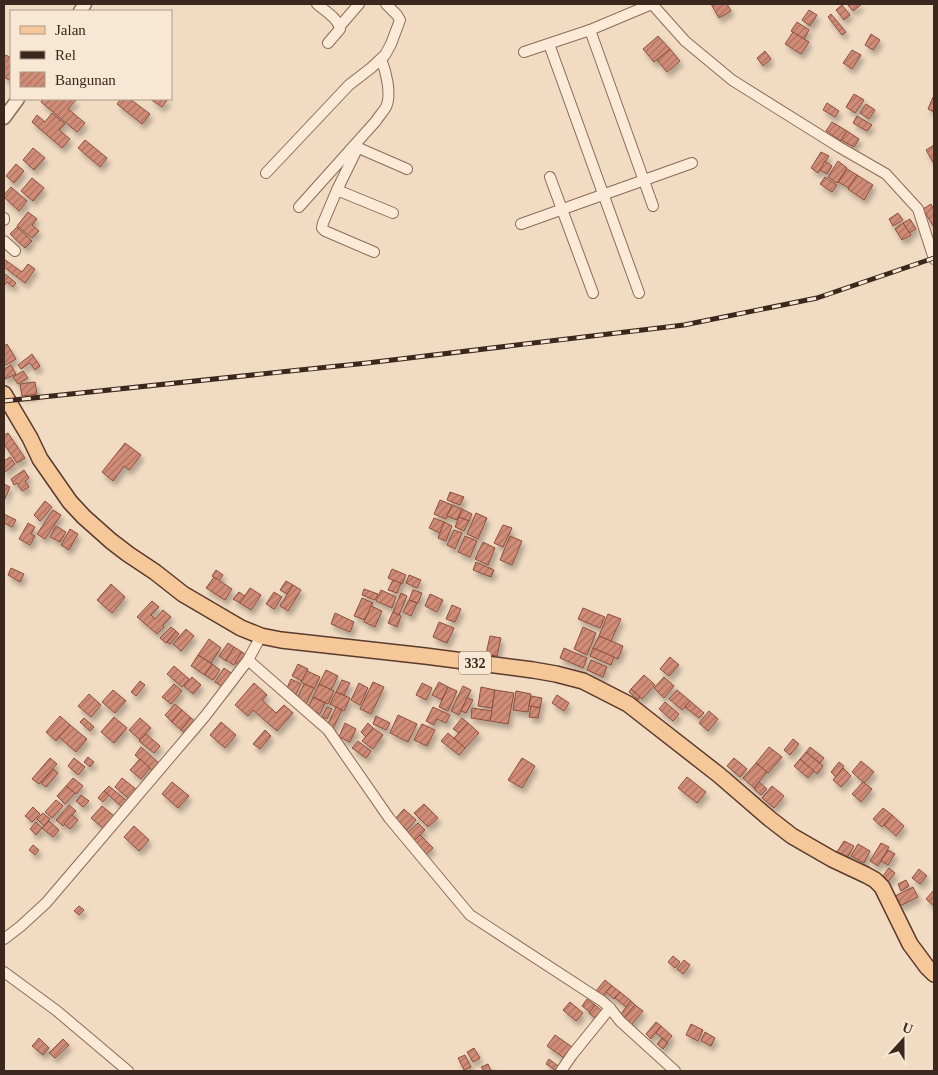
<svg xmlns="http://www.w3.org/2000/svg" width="938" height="1075" font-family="Georgia,serif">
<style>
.building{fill:url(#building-hatch);stroke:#8d4e3d;filter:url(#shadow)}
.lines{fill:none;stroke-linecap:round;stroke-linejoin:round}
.minor-casing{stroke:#8c6b58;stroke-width:12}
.tertiary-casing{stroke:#8c6b58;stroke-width:15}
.primary-casing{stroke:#5a3a2d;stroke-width:18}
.minor{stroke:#fbead7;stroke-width:10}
.tertiary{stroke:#fbead7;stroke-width:12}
.primary{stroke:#f6c899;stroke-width:15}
.rail-casing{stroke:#3b271d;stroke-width:5}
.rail{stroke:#f8e7d3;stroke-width:3;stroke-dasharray:9;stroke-linecap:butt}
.labels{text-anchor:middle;stroke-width:4;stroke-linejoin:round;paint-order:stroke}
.shield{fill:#f8e7d3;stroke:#746154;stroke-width:1}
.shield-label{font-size:14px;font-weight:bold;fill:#3b271d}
</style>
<defs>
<pattern id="building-hatch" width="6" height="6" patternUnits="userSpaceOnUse" patternTransform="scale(1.25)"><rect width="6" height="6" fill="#d18c77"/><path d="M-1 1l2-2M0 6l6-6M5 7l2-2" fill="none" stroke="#ab7261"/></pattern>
<filter id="shadow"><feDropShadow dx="3" dy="5" stdDeviation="2.5" flood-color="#0004"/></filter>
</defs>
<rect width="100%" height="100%" fill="#f1dbc3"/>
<g class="building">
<path d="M711,4h16l4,7 -12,7z"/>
<path d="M847,4h15l-9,7z"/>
<path d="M842,5l8,10 -6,5 -8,-10z"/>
<path d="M809,10l8,5 -7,11 -8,-6z"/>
<path d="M831,14l15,18 -4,3 -14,-18z"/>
<path d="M797,22l12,8 -5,9 -13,-8z"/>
<path d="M793,32l16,10 -8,12 -16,-10z"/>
<path d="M871,34l9,6 -7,10 -8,-5z"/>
<path d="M658,36l12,13 -16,13 -11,-13z"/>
<path d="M670,49l10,12 -13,11 -10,-12z"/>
<path d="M852,50l9,5 -9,14 -9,-6z"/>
<path d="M765,51l6,8 -8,7 -6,-8z"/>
<path d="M6,55l5,3v23l-7,-4v-19z"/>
<path d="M854,94l10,6 -9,13 -9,-6z"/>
<path d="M933,97h1v15l-6,-3z"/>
<path d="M43,99h31l2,1 -8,9 17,14 -8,9 -36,-30z"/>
<path d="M121,99h9l20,15 -8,10 -25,-20z"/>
<path d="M150,99h18l-6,8z"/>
<path d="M827,103l12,8 -4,6 -12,-7z"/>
<path d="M866,104l9,6 -6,9 -9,-6z"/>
<path d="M52,113l13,11 -6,6 11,9 -8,9 -30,-26 5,-7 8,7z"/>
<path d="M857,116l15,9 -5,6 -14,-8z"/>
<path d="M832,122l15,9 -6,10 -15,-10z"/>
<path d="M847,131l12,8 -5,8 -13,-7z"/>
<path d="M85,140l22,18 -7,9 -22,-19z"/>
<path d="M934,145v19l-8,-14z"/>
<path d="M33,148l12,10 -11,12 -11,-10z"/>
<path d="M821,152l8,4 -11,17 -7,-5z"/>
<path d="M825,161l7,5 -5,8 -7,-4z"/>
<path d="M838,161l9,7 -10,15 -9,-6z"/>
<path d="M16,164l8,7 -10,12 -8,-7z"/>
<path d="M847,169l10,6 -8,13 -11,-6z"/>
<path d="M857,175l16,10 -9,15 -16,-11z"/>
<path d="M825,177l12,8 -5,7 -12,-8z"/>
<path d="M32,178l12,10 -11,13 -12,-10z"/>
<path d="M11,187l16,14 -8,10 -15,-14v-2z"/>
<path d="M931,204l3,6v15l-1,1 -10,-17z"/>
<path d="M28,212l9,7 -5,6 7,6 -7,7 -15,-12z"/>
<path d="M898,213l5,7 -10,6 -4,-7z"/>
<path d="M910,219l6,10 -7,4 -6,-10z"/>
<path d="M903,223l8,12 -9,5 -7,-11z"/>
<path d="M17,227l15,14 -7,7 -15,-14z"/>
<path d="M4,259l18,13 6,-8 7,5 -10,14 -21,-16z"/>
<path d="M4,273l12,10 -3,4 -6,-5 -3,4z"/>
<path d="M7,344l9,15 -12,7v-20z"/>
<path d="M32,354l8,12 -5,4 -5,-7 -9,6 -3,-4z"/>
<path d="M11,365l5,9 -11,5 -1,-2v-8z"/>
<path d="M23,371l5,7 -10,6 -5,-7z"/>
<path d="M35,382l2,12 -15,2 -2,-12z"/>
<path d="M8,433l17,25 -8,5 -13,-19v-9z"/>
<path d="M125,443l16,12 -12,15 -5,-4 -11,15 -11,-9z"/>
<path d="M10,457l5,7 -11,9v-12z"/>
<path d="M24,470l5,8 -4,3 4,6 -7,4 -5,-8 -3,2 -3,-6z"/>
<path d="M4,484l6,3 -6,14z"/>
<path d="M450,492l14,5 -4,8 -13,-5z"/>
<path d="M440,500l12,5 -6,14 -12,-5z"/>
<path d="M45,501l7,6 -12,14 -6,-6z"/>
<path d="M452,505l10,4 -5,11 -10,-4z"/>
<path d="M462,509l10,5 -3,7 -10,-4z"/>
<path d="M53,510l8,5 -16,24 -8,-5z"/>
<path d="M476,513l11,5 -9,21 -11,-5z"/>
<path d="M4,514l12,6 -4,7 -8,-4z"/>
<path d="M459,517l10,4 -5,10 -9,-4z"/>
<path d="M434,518l10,4 -4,11 -11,-5z"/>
<path d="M444,522l8,4 -6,15 -8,-3z"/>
<path d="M28,523l7,4 -4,7 4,2 -5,9 -11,-6z"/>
<path d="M503,525l9,3 -9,19 -9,-4z"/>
<path d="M56,526l10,6 -6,10 -10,-5z"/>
<path d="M70,529l8,5 -9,16 -8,-5z"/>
<path d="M454,530l8,3 -7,16 -8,-4z"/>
<path d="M465,536l12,5 -7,16 -12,-5z"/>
<path d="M510,536l12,5 -10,24 -12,-5z"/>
<path d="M483,542l12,6 -7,17 -13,-6z"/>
<path d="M476,562l18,8 -3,7 -18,-7z"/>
<path d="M11,568l13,6 -4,8 -12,-7z"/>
<path d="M392,569l14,6 -4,9 -14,-6z"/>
<path d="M216,570l7,5 -4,6 -7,-5z"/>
<path d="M409,575l12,5 -4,8 -11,-5z"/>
<path d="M214,577l18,12 -7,11 -19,-12z"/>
<path d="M393,580l8,3 -4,10 -9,-3z"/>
<path d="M286,581l7,4 -6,9 -7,-4z"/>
<path d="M111,584l14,13 -13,16 -15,-13z"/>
<path d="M293,585l8,5 -13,21 -8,-5z"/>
<path d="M250,588l11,7 -10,15 -11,-7z"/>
<path d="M364,589l14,5 -3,6 -13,-5z"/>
<path d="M381,590l15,7 -4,11 -16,-7z"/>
<path d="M413,590l9,3 -4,10 -9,-3z"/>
<path d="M239,592l6,4 -5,7 -7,-4z"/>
<path d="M274,592l8,5 -8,12 -8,-5z"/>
<path d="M401,593l6,3 -8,19 -6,-3z"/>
<path d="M430,594l13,6 -6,12 -12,-6z"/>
<path d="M362,598l11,5 -8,17 -11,-4z"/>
<path d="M409,600l8,3 -6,13 -8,-4z"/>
<path d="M152,601l7,6 -8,8 4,4 8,-9 8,7 -8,8 1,2 -7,7 -20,-17z"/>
<path d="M452,605l9,4 -6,13 -9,-3z"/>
<path d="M371,606l11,5 -7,16 -11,-5z"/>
<path d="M583,608l22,9 -5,11 -22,-9z"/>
<path d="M393,612l8,4 -4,11 -9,-4z"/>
<path d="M335,613l19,9 -4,10 -19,-8z"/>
<path d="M608,614l13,5 -10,22 -12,-5z"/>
<path d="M439,622l15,6 -7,15 -14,-6z"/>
<path d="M171,627l5,4 -10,12 -6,-5z"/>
<path d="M583,627l13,6 -9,22 -13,-6z"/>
<path d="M186,629l8,7 -13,15 -8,-7z"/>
<path d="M176,631l3,3 -9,10 -3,-2z"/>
<path d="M490,636l11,2 -4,18 -11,-2z"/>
<path d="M599,636l24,10 -5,13 -25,-11z"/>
<path d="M209,639l12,9 -10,15 -13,-8z"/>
<path d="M228,643l6,4 -8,14 -7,-5z"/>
<path d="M234,647l8,5 -8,13 -8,-5z"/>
<path d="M564,648l23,10 -4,10 -23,-10z"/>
<path d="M593,648l21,9 -3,8 -21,-9z"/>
<path d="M242,652l5,4 -7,10 -5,-4z"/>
<path d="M198,655l14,9 -7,11 -14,-9z"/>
<path d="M670,657l9,8 -10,11 -9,-7z"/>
<path d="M591,660l16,7 -4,10 -16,-7z"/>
<path d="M212,664l8,6 -7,10 -8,-5z"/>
<path d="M298,664l10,5 -6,12 -10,-5z"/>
<path d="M174,666l15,13 -7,8 -15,-13z"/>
<path d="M224,668l10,7 -9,13 -10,-6z"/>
<path d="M326,670l12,6 -7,14 -12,-6z"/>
<path d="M307,671l13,6 -6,12 -13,-7z"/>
<path d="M644,675l11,10 -13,14 -11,-10z"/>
<path d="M192,677l9,8 -8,9 -9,-8z"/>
<path d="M664,677l10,9 -10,12 -10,-10z"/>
<path d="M291,679l10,5 -5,10 -10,-4z"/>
<path d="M342,680l8,3 -6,12 -8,-3z"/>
<path d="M140,681l5,4 -9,11 -5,-4z"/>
<path d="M373,682l11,5 -13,27 -11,-5z"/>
<path d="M439,682l9,5 -6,13 -10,-5z"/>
<path d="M254,683l13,12 -5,5 14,13 8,-8 9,8 -16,18 -24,-21 -5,6 -13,-11z"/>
<path d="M359,683l9,5 -8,17 -9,-5z"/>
<path d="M422,683l10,5 -6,12 -10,-5z"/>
<path d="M174,684l8,7 -11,13 -9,-7z"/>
<path d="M304,684l10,4 -8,16 -9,-5z"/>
<path d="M319,684l15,7 -6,13 -15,-7z"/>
<path d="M463,686l8,4 -12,25 -8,-4z"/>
<path d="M448,687l9,4 -9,20 -9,-4z"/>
<path d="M481,687l14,3 -3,18 -14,-2z"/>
<path d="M631,689l9,8 -2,3 -9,-8z"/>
<path d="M113,690l13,11 -11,12 -13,-11z"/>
<path d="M495,690l19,3 -6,31 -18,-3z"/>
<path d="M677,690l13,11 -8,9 -13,-11z"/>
<path d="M516,691l15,3 -3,18 -15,-2z"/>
<path d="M336,692l14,6 -6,13 -14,-7z"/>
<path d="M89,694l12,11 -10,12 -13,-11z"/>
<path d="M557,695l12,8 -5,8 -12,-8z"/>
<path d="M531,696l11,2 -2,10 -11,-2z"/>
<path d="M313,697l12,6 -5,11 -12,-6z"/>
<path d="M467,698l6,2 -7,13 -5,-2z"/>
<path d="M690,701l14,12 -5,5 -14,-11z"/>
<path d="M665,702l14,12 -6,7 -14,-12z"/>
<path d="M175,704l7,6 -10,12 -7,-7z"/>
<path d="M531,706l9,2 -2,10 -9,-1z"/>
<path d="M327,707l5,2 -5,10 -5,-2z"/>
<path d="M336,707l6,3 -9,19 -6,-3z"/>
<path d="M433,707l17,8 -4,8 -9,-4 -3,6 -8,-4z"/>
<path d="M472,708l20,3 -2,10 -19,-3z"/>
<path d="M182,710l9,8 -10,12 -9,-8z"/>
<path d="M709,711l9,8 -10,12 -9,-8z"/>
<path d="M398,715l19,9 -9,18 -18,-9z"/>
<path d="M60,716l10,9 -14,16 -10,-9z"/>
<path d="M376,716l14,7 -4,7 -13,-6z"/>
<path d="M114,717l13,11 -13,15 -13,-11z"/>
<path d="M84,718l10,9 -4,4 -10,-9z"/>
<path d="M140,718l11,10 -11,12 -11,-10z"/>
<path d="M191,718l6,5 -10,12 -6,-5z"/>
<path d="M462,718l6,5 -9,10 -6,-4z"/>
<path d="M221,722l15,13 -11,13 -15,-13z"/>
<path d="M345,723l11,6 -6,13 -11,-5z"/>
<path d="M368,723l5,5 -7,9 -5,-5z"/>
<path d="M468,723l11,10 -14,15 -11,-10z"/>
<path d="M422,724l13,6 -8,16 -13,-6z"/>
<path d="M70,725l17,14 -11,13 -17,-15z"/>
<path d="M373,728l10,7 -10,14 -11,-8z"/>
<path d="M265,730l6,6 -11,13 -7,-5z"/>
<path d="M448,733l17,15 -6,7 -18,-14z"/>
<path d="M146,734l14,12 -6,7 -15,-12z"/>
<path d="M793,739l6,5 -9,11 -6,-5z"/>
<path d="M358,741l13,10 -5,7 -14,-10z"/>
<path d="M141,747l19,17 -7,7 -18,-16z"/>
<path d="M769,747l13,10 -14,16 -12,-10z"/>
<path d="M810,747l14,11 -4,5 -14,-11z"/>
<path d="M806,752l17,14 -6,8 -17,-15z"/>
<path d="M88,757l6,5 -4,5 -6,-5z"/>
<path d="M50,758l7,6 -18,20 -7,-5z"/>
<path d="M74,758l11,9 -7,8 -10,-9z"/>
<path d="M522,758l13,8 -13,22 -14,-8z"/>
<path d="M734,758l13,11 -7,8 -13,-11z"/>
<path d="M140,759l10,9 -9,11 -11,-9z"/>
<path d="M800,759l14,12 -6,7 -14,-12z"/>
<path d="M861,761l13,11 -10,11 -12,-11z"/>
<path d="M839,762l5,4 -8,11 -5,-5z"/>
<path d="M756,763l11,9 -13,16 -11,-10z"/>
<path d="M843,768l8,8 -10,11 -8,-7z"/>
<path d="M53,769l5,4 -12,14 -5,-4z"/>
<path d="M687,777l19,15 -9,11 -19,-15z"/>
<path d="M73,778l10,8 -7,8 -10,-8z"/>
<path d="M122,778l15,12 -8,9 -14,-12z"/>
<path d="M172,782l17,14 -11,12 -16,-14z"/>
<path d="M759,782l8,7 -6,6 -7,-6z"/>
<path d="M863,782l9,7 -11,13 -9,-8z"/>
<path d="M66,786l9,7 -10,11 -8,-8z"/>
<path d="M109,786l19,16 -5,6 -19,-17z"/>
<path d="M772,786l12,10 -10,12 -12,-10z"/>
<path d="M104,791l5,4 -6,7 -5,-4z"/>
<path d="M81,795l8,6 -6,6 -7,-6z"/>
<path d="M56,800l7,6 -11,12 -7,-6z"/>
<path d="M424,804l14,14 -10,9 -14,-14z"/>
<path d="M69,805l7,6 -13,15 -7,-6z"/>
<path d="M102,806l12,10 -11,12 -12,-10z"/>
<path d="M33,807l7,7 -8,8 -7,-6z"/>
<path d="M883,808l9,7 -10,12 -9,-8z"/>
<path d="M404,809l12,11 -9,10 -12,-11z"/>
<path d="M43,813l7,6 -6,7 -7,-7z"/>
<path d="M72,815l6,5 -8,9 -6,-5z"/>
<path d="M892,815l12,11 -8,10 -12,-11z"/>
<path d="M49,821l10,9 -6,7 -11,-9z"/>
<path d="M36,822l6,6 -6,7 -6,-6z"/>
<path d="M418,823l7,7 -11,12 -8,-8z"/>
<path d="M134,826l15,14 -10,11 -15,-14z"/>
<path d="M420,835l13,13 -8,7 -13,-12z"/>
<path d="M844,841l10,5 -7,12 -10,-6z"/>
<path d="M881,843l8,4 -11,19 -8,-5z"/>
<path d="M858,844l12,7 -6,12 -13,-7z"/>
<path d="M33,845l6,5 -4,5 -6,-5z"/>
<path d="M888,850l7,4 -7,11 -7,-4z"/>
<path d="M889,868l6,5 -7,9 -6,-5z"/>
<path d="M919,869l8,7 -7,8 -8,-6z"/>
<path d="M906,880l3,6 -8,5 -3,-7z"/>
<path d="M913,887l5,10 -18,9 -5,-10z"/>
<path d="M934,890v16l-8,-7z"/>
<path d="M79,906l5,4 -5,5 -5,-4z"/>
<path d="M673,956l7,6 -5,6 -7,-6z"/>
<path d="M684,960l6,5 -7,9 -6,-5z"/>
<path d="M605,980l7,6 -9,11 -7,-6z"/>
<path d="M612,986l8,6 -6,7 -8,-7z"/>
<path d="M620,992l11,9 -5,6 -11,-9z"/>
<path d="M587,999l8,6 -5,7 -8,-6z"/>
<path d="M631,1001l4,4 -11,13 -4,-3z"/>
<path d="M570,1002l13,11 -7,8 -13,-11z"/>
<path d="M595,1005l7,6 -6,8 -7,-6z"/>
<path d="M635,1005l8,6 -13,15 -7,-7z"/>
<path d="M656,1022l5,4 -10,13 -5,-5z"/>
<path d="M691,1024l12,6 -5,11 -12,-6z"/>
<path d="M661,1026l11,10 -5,6 -11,-9z"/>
<path d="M705,1032l10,6 -4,8 -10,-5z"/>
<path d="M555,1035l17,12 -8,11 -17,-12z"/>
<path d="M39,1038l10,10 -6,7 -11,-9z"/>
<path d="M662,1038l6,5 -5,6 -6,-5z"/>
<path d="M63,1039l6,6 -14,13 -6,-5z"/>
<path d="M474,1048l6,10 -7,4 -6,-10z"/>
<path d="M465,1055l6,12 -7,3 -6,-12z"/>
<path d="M549,1059l9,7 -3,4 -9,-6z"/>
<path d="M488,1064l3,7h-7l-3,-4z"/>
</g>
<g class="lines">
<defs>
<g id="minor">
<path d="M317,4c8,7 21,14 23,25l-12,14"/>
<path d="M652,4l33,37 47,39 107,67 47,27 32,35 16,50"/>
<path d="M340,26l19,-22"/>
<path d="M590,30l63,176"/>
<path d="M549,44l90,249"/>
<path d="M524,52l66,-22 62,-26"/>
<path d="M354,146l53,23"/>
<path d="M358,147l-21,43 56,23"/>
<path d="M266,173l83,-88 22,-17 14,-13 6,-11 9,-24 -3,-5 -11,-11"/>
<path d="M550,177l43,116"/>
<path d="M337,190l-14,33 -1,5 3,3 49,21"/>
<path d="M299,207l77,-86c3,-5 7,-9 10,-14 6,-12 0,-36 -5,-48"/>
<path d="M4,218v2"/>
<path d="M521,224l171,-61"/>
<path d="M4,241l11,10"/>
<path d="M248,660l80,70 61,88 81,97 132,86 8,7 10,13 55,50"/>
<path d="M4,939l17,-13 25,-23 41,-48 119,-140 42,-55 13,-24"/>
<path d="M4,972l53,39 71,60"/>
<path d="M561,1071l11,-16 38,-47"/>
</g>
<g id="tertiary">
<path d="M80,11l5,-7"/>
<path d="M4,118l14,-19"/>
</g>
<path id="primary" d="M4,394l26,44 10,21 30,43 14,15 27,24 17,13 27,18 28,22 58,34 20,8 20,4 144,16 108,14 23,4 27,7 45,23 91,71 51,44 22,17 40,23 34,16 9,5 7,7 28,57 17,23 7,7"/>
</defs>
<use href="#minor" class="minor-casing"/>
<use href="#tertiary" class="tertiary-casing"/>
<use href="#primary" class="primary-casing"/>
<use href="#minor" class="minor"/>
<use href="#tertiary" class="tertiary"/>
<use href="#primary" class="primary"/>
<defs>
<path id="rail" d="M4,401l363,-38 317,-38 133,-27 117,-40"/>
</defs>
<use href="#rail" class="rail-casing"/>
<use href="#rail" class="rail"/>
</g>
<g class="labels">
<rect class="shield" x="459" y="651.5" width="32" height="23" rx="4"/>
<g class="shield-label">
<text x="475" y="668">332</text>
</g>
</g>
<rect width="938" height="1075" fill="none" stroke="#3b271d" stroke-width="10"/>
<rect x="10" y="10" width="162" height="90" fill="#f8e7d3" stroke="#ac9a8a"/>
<rect x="20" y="26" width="25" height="8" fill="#f6c899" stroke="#ac9a8a"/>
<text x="55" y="35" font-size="15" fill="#3b271d">Jalan</text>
<rect x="20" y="51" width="25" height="8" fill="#3b271d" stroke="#ac9a8a"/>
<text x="55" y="60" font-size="15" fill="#3b271d">Rel</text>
<rect x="20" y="72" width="25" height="15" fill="url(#building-hatch)" stroke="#ac9a8a"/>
<text x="55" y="85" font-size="15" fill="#3b271d">Bangunan</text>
<g transform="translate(903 1040) rotate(21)" stroke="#f8e7d3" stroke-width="4" paint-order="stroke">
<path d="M0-4L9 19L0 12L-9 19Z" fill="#3b271d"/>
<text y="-8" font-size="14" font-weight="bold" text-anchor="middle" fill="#3b271d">U</text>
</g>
</svg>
